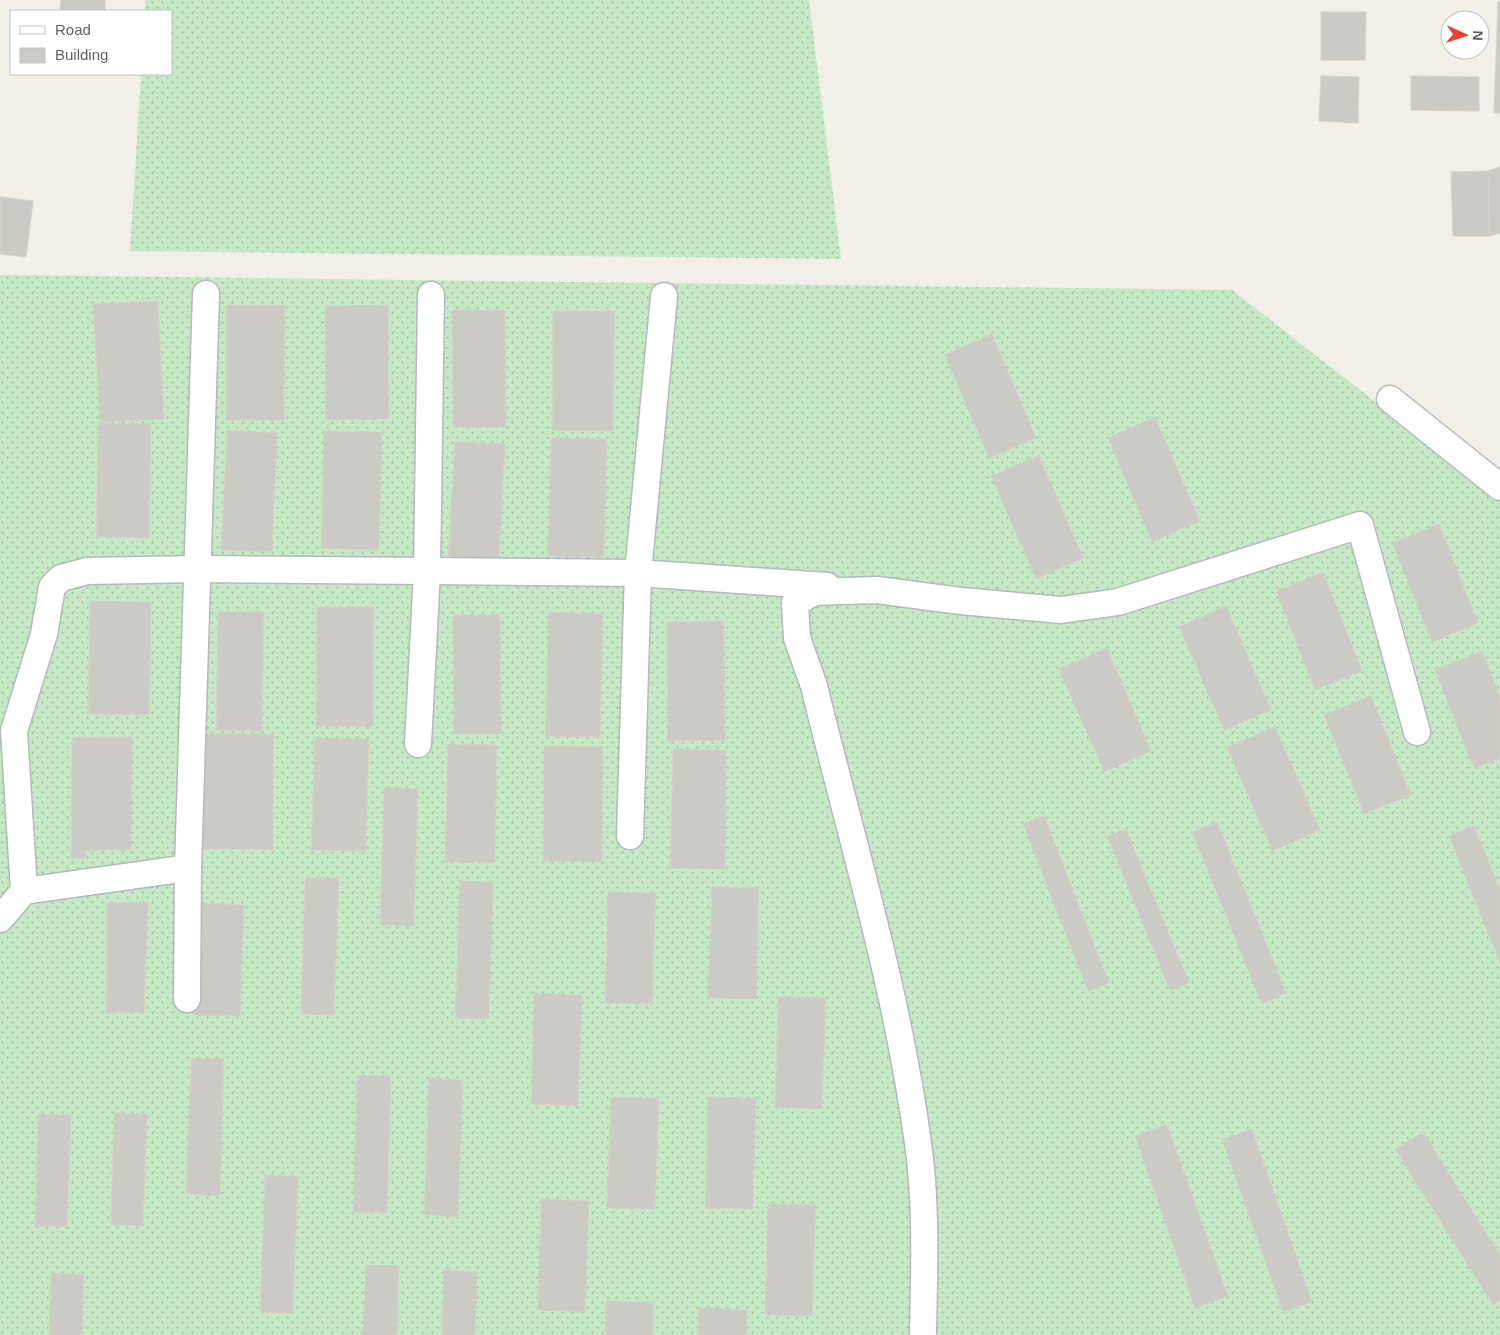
<svg xmlns="http://www.w3.org/2000/svg" width="1500" height="1335" font-family="Helvetica,sans-serif">
<style>
.grass{fill:url(#grass-dots)}
.building{fill:#cccac5;stroke:#d6d1c6}
.lines{fill:none;stroke-linecap:round;stroke-linejoin:round}
.street-casing{stroke:#b5b8bc;stroke-width:29}
.street{stroke:#fff;stroke-width:26}
</style>
<defs>
<pattern id="grass-dots" width="8" height="8" patternUnits="userSpaceOnUse" patternTransform="scale(1.25)"><rect width="8" height="8" fill="#c5e8c5"/><path d="M2 2h.1M6 6h.1" fill="none" stroke="#a3c0a4" stroke-width="1.8" stroke-linecap="round"/></pattern>
</defs>
<rect width="100%" height="100%" fill="#f1efe8"/>
<g class="grass">
<path d="M145,0h664l32,259 -711,-8 11,-177h30v-63h-26z"/>
<path d="M0,275l1232,15 268,209v836h-1500z"/>
</g>
<g class="building">
<path d="M61,0h44v11h-45z"/>
<path d="M1498,2h2v111h-6z"/>
<path d="M1321,12h45l-1,48h-44z"/>
<path d="M1321,76l38,1 -1,46 -39,-2z"/>
<path d="M1411,76l68,1v34l-68,-1z"/>
<path d="M1500,167v66l-11,3 -1,-65z"/>
<path d="M1488,171l1,65h-36l-2,-64z"/>
<path d="M0,197l33,4 -7,56 -26,-3z"/>
<path d="M158,301l6,118 -64,3 -7,-118z"/>
<path d="M226,305h59l-1,115h-58z"/>
<path d="M388,305l1,114 -63,1 -1,-114z"/>
<path d="M452,310h53l1,117h-53z"/>
<path d="M553,311h62l-2,120 -61,-1z"/>
<path d="M992,334l44,104 -47,20 -44,-103z"/>
<path d="M1155,417l45,104 -48,21 -44,-104z"/>
<path d="M98,423l53,1 -2,114 -53,-1z"/>
<path d="M227,430l50,3 -5,119 -51,-2z"/>
<path d="M324,431l58,1 -3,118 -58,-2z"/>
<path d="M551,438l56,1 -3,118 -56,-1z"/>
<path d="M455,442l50,2 -6,118 -51,-3z"/>
<path d="M1039,455l44,103 -47,21 -45,-103z"/>
<path d="M1439,524l39,99 -46,19 -40,-99z"/>
<path d="M1323,572l39,99 -47,19 -39,-99z"/>
<path d="M90,601l61,1 -2,113 -61,-1z"/>
<path d="M1226,606l45,104 -47,20 -45,-103z"/>
<path d="M317,607h57l-1,120 -57,-1z"/>
<path d="M218,612h46l-2,119 -46,-1z"/>
<path d="M549,612l54,2 -3,123 -55,-1z"/>
<path d="M500,614l1,120h-47l-1,-119z"/>
<path d="M724,621l1,119 -57,1 -1,-119z"/>
<path d="M1107,648l44,103 -47,21 -45,-103z"/>
<path d="M1482,651l18,46v62l-26,10 -39,-99z"/>
<path d="M1371,696l40,99 -47,19 -40,-99z"/>
<path d="M1275,727l45,103 -48,21 -45,-104z"/>
<path d="M198,734h76l-1,116 -76,-1z"/>
<path d="M72,737h60l-1,113h-45v8h-15z"/>
<path d="M315,738l54,1 -3,112 -55,-1z"/>
<path d="M448,744l49,1 -2,118 -50,-1z"/>
<path d="M544,746l59,1 -1,115 -59,-1z"/>
<path d="M673,749l53,1 -1,119 -55,-1z"/>
<path d="M384,788l34,1 -4,137 -34,-1z"/>
<path d="M1044,815l65,168 -21,8 -65,-167z"/>
<path d="M1217,822l69,171 -24,11 -70,-172z"/>
<path d="M1474,826l26,64v73l-51,-127z"/>
<path d="M1126,829l63,154 -19,7 -63,-154z"/>
<path d="M305,878h34l-5,137 -33,-1z"/>
<path d="M460,881l33,1 -4,137 -34,-1z"/>
<path d="M712,887l47,1 -3,111 -48,-1z"/>
<path d="M608,892l48,1 -4,111 -47,-1z"/>
<path d="M148,902l-4,110 -38,1 1,-110z"/>
<path d="M196,903l48,2 -4,111 -47,-1z"/>
<path d="M534,993l48,2 -4,111 -47,-2z"/>
<path d="M778,997l48,1 -4,111 -47,-2z"/>
<path d="M191,1058l33,1 -4,137 -34,-2z"/>
<path d="M357,1075l34,1 -4,137 -34,-1z"/>
<path d="M429,1078l34,2 -5,137 -34,-2z"/>
<path d="M611,1097l48,1 -4,111 -48,-1z"/>
<path d="M708,1097l48,1 -3,111 -48,-1z"/>
<path d="M114,1113l33,1 -4,112 -32,-1z"/>
<path d="M38,1114l33,1 -4,112 -32,-1z"/>
<path d="M1167,1124l61,172 -33,12 -60,-172z"/>
<path d="M1252,1129l60,173 -29,10 -61,-173z"/>
<path d="M1423,1132l77,123v45l-7,5 -98,-156z"/>
<path d="M265,1175l33,1 -5,137 -33,-1z"/>
<path d="M541,1199l48,2 -4,111 -47,-2z"/>
<path d="M768,1204l48,1 -4,111 -47,-1z"/>
<path d="M366,1265l33,1 -2,69h-34z"/>
<path d="M444,1270l33,2 -2,63h-33z"/>
<path d="M51,1273l33,2 -2,60h-33z"/>
<path d="M606,1301l48,1 -1,33h-48z"/>
<path d="M699,1308l48,2 -1,25h-48z"/>
</g>
<g class="lines">
<defs>
<g id="street">
<path d="M1390,399l110,88"/>
<path d="M418,744l9,-172 4,-277"/>
<path d="M630,836l8,-263 26,-277"/>
<path d="M24,891l-10,-160 30,-97 8,-47 9,-9 26,-7 111,-2 440,4 189,13"/>
<path d="M0,919l24,-28 164,-23"/>
<path d="M187,999l1,-131 18,-574"/>
<path d="M923,1335c1,-64 4,-129 -5,-192 -21,-155 -67,-305 -104,-457l-17,-48 -2,-35 19,-11 63,-2 84,11 100,9 57,-8 242,-77 57,207"/>
</g>
</defs>
<use href="#street" class="street-casing"/>
<use href="#street" class="street"/>
</g>
<rect x="10" y="10" width="162" height="65" fill="#ffffff" stroke="#bfc1c3"/>
<rect x="20" y="26" width="25" height="8" fill="#ffffff" stroke="#bfc1c3"/>
<text x="55" y="35" font-size="15" fill="#5f6368">Road</text>
<rect x="20" y="48" width="25" height="15" fill="#cccac5" stroke="#bfc1c3"/>
<text x="55" y="60" font-size="15" fill="#5f6368">Building</text>
<g transform="translate(1465 35) rotate(93)"><circle r="24" fill="#ffffff" stroke="#bfc1c3"/>
<path d="M0-4L9 19L0 12L-9 19Z" fill="#ea4335"/>
<text y="-8" font-size="14" font-weight="bold" text-anchor="middle" fill="#5f6368">N</text>
</g>
</svg>
